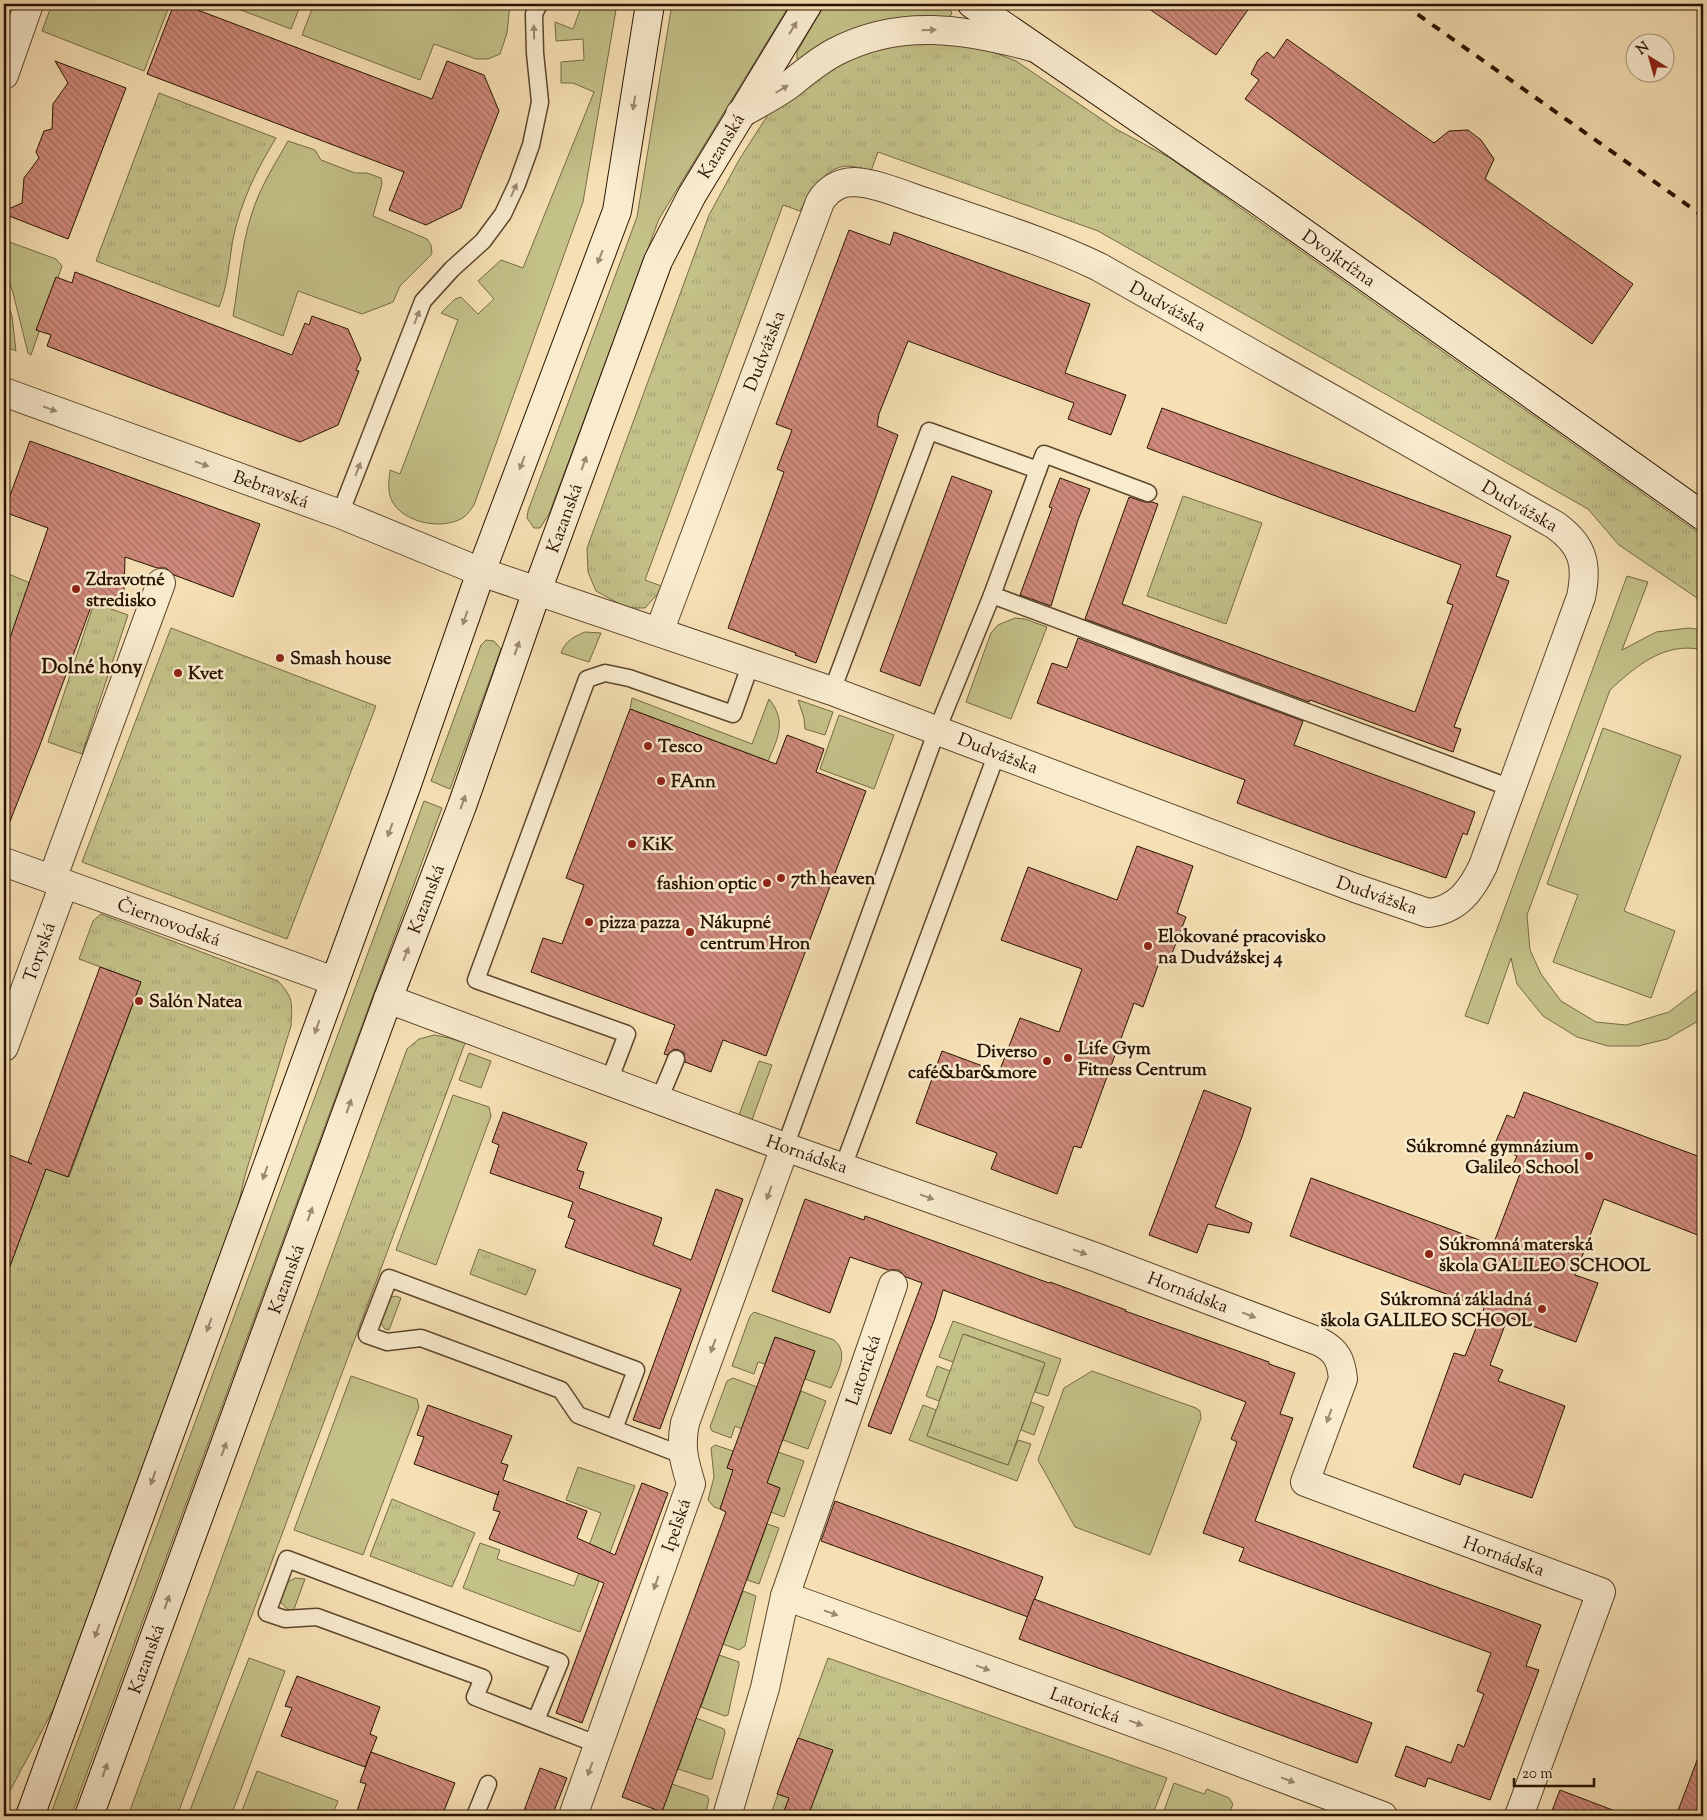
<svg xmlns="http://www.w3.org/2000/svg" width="1707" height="1820" font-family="'Sorts Mill Goudy',serif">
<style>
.grass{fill:#c3c088;stroke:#766a44}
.park{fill:url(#park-tufts);stroke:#766a44}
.building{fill:url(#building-back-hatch);stroke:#291300}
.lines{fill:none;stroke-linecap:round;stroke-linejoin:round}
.lane-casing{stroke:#5c462d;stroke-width:19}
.street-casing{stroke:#5c462d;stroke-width:30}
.secondary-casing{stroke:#291300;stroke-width:30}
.lane{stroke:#f9ebce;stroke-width:16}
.street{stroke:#f9ebce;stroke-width:28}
.secondary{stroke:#f9ebce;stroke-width:28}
.rail{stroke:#291300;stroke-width:4;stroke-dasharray:9 9;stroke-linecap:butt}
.oneway{fill:#9b8a71}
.poi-dot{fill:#8f2418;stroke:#f9ebce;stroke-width:2}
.labels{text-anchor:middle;stroke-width:5;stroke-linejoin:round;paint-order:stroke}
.street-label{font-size:18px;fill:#291300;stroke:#f9ebce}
.poi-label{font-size:18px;font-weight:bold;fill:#291300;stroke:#f9ebce;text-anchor:start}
.quarter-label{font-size:20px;font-weight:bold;fill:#291300;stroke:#f9ebce}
</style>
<defs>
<pattern id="park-tufts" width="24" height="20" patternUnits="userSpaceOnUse" patternTransform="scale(1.25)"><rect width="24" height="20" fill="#c3c088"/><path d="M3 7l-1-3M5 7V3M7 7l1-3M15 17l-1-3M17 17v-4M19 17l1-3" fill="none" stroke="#a8a474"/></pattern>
<pattern id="building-back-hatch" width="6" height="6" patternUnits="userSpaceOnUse" patternTransform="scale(1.25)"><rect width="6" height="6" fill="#d08b7c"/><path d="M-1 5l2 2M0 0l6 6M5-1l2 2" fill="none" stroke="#a97063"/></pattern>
</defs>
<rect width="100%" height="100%" fill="#f6e0b3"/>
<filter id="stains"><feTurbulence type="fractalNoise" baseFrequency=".004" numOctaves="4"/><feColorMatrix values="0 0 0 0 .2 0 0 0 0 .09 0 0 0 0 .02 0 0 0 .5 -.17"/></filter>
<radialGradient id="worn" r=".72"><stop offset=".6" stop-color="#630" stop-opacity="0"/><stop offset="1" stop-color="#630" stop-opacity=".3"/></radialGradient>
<g class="grass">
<path d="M52,4h118l-26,67 -102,-40z"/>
<path d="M225,4h76l-10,25z"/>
<path d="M314,4h196l-3,29 -7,21 -12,5h-12l-42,-15 -14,36 -118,-45z"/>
<path d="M582,4h35l-34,198 -109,303c-3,4 -6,9 -10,12 -20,14 -61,6 -72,-16 -5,-10 -3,-20 -2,-31l10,4 58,-154 -17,-7 14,-14 6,-2 17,17 16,-15 -16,-18 23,-21 22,8 71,-176 -21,-9h-12v-21l23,-2 -1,-21 -27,2 -1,-19 18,7z"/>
<path d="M672,4h118l-131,215 -110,295 -9,14h-6l-7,-10 1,-7 109,-294z"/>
<path d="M825,4h116l10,7 1,3 -5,4 -144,43 -6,-2v-7z"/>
<path d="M288,141l27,9 6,10 34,13h12l14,5 1,6 -9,32 54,23 4,6 1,9 -32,32 -7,16 -31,12 -64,-23 -15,45 -50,-20c6,-34 8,-70 19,-103 8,-26 23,-49 36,-72z"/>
<path d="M4,240l52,19 6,7 -31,89 -3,-2 -15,-60 -9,-29z"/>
<path d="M4,293l8,23 4,35 -12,-5z"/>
<path d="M1627,576l21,6 -26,68 34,-18 33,-4 14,2v20c-38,-9 -67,16 -93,40l-83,225 3,35 11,24 20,27 35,21 30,3 43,-13 29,-22 5,-9v34l-5,6 -31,18 -29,7h-30l-31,-9 -34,-21 -26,-32 -6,-26 -23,66 -23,-8z"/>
<path d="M1015,618l10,1 22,8 -36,92 -45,-17 25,-69 7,-8z"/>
<path d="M585,632l16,1 -12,29 -28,-9c4,-12 14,-17 24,-21z"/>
<path d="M486,640l8,1 7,8 -51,140 -19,-8 50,-136z"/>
<path d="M632,698l120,46 17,-45c18,22 9,39 -1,62l-138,-52z"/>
<path d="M798,700l35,12 -8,23 -20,-6 -1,-11z"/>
<path d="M839,715l55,20 -20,54 -54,-20z"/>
<path d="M1603,728l78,28 -57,155 51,20 -24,67 -98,-36 25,-67 -31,-11z"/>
<path d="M424,801l18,7 -371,1008h-21z"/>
<path d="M469,1053l22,8 -10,27 -22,-8z"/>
<path d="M759,1061l13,4 -20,55 -13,-5z"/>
<path d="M453,1095l36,12 2,9 -55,149 -40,-15z"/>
<path d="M396,1296l5,2 -12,32 -4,-1 -6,-8 9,-23z"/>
<path d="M754,1312l80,28c16,13 3,33 -3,48l-26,-9 10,-28 -40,-14 -10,27 -7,-2 -4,12 -22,-8 18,-50z"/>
<path d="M953,1321l108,38 -13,37 -13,-4 10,-29 -81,-29 -11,28 -14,-5z"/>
<path d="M937,1366l13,5 -11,30 -13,-5z"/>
<path d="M1092,1371l104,37 4,3 1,7 -51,137 -75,-28 -37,-67 26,-72z"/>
<path d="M351,1376l66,23 2,8 -56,148 -69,-25z"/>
<path d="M733,1378l24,9 -15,42 -7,-3 -4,12 -19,-7 -2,-4 17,-46z"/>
<path d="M801,1391l25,10 -18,48 -25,-9z"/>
<path d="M1031,1402l13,5 -10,28 -13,-5z"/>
<path d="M923,1405l13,5 -9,26 81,29 10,-25 13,4 -14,37 -108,-41z"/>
<path d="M715,1445l18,6 -6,17 14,5 -17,25 -4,11 -6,-2 -6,-7 6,-23 -3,-29z"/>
<path d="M778,1452l26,9 -20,56 -13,-5 9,-24 -13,-5z"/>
<path d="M578,1467l57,19 -55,146 -117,-44 17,-45 20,7 -3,9 77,27 27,-73 -35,-13z"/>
<path d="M767,1524l12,4 -20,56 -12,-4z"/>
<path d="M295,1578l10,1 -12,33 -6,-3 -7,-8c1,-11 4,-18 15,-23z"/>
<path d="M743,1591l13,5 -11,50 -6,4 -16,-6z"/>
<path d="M719,1655l20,7v3l-11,50 -3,1 -24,-9z"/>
<path d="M249,1658l36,13 -54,145h-25l-16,-6z"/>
<path d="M696,1718l28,11 1,4 -13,46h-4l-30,-10z"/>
<path d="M257,1771l81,30 -6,15h-52l-10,-3 -2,3h-28z"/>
<path d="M1174,1783l30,11 3,-5 22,9 4,6 -5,12h-66z"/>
<path d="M672,1784l35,12 2,3 -4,17h-31l-12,-4z"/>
</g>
<g class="park">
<path d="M963,40l53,21 100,68 54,29 533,378v66l-84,-57 -31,-36 -490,-278 -220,-79 -7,19c-7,-2 -16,-5 -23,-5 -23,0 -39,28 -48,45l-17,-6 -138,375 19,7 -19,21h-18l-31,-17 -8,-19 -1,-24 122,-333 30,-55 32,-50 45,-38 55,-26z"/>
<path d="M159,93l117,45c-20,33 -35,63 -43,101 -4,23 -5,46 -14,68l-123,-46z"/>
<path d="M1183,496l79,27 -36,101 -79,-28z"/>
<path d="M4,572l26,11 -26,74z"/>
<path d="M94,603l34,12 -46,139 -34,-12z"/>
<path d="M171,628l205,78 -89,233 -205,-77z"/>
<path d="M101,914l177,67c16,17 14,22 13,45l-45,146 -18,75 -167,448 -57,107v-520l42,-113 23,8 72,-195 -62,-23 14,-38z"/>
<path d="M434,1035l15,3 16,5 -288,773h-49l279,-767 12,-10z"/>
<path d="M479,1249l57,21 -10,25 -56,-21z"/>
<path d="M963,1334l82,29 -37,102 -81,-29z"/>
<path d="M392,1499l83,34 -23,54 -82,-31z"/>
<path d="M828,1658l339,120 -15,38h-382z"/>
</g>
<g class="building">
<path d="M174,4h8l250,95 15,-38 37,14 15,36 -38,97 -35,17 -37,-15 15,-38 -257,-98z"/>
<path d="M1142,4h110l-36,51z"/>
<path d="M1287,39l147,104 15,-12 19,-1 13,10 13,19 -9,20 148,105 -41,60 -347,-245 14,-19 -8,-6 7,-14 9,-8 7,6z"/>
<path d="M55,61l71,27 -58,151 -64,-25v-3l18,-8 2,-25 15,-20 -3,-6 8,-21 8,-2 1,-25 15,-21z"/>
<path d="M849,230l41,15 4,-13 196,72 -25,69 61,22 -15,40 -43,-16 6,-16 -166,-62 -29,73 -2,12 21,9 -82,228 -21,-8 1,-2 -68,-25 56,-156 -7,-3 15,-39 -16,-6z"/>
<path d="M75,272l217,83 13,-32 4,2 3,-9 36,13 13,30 -5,11 3,1 -21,54 -38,17 -253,-96 4,-11 -15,-5 20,-53 16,6z"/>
<path d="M1162,408l349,128 -15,40 13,5 -55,146 7,2 -8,23 -124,-45 -19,-7 -1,2 -224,-83 44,-122 16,5h7l6,2 -36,100 293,108 38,-107 -6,-2 14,-38 -314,-117z"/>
<path d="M30,441l230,83 -27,73 -59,-22 -8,-7h-9l-32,-11 -1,36 -5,5 -6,3 -18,-5 -55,149 -35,89 -1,-179 44,-127 -44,-16z"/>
<path d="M952,476l40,15 -72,195 -40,-15z"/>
<path d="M1060,478l30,11 -12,31 -27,86 -31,-11 32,-87 -3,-1z"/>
<path d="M1078,638l225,83 -9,24 181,67 -8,23 -4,-2 -17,45 -118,-41 -91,-34 8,-23 -208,-77 15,-40 15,5z"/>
<path d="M630,709l146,55 11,-29 37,14 -8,23 50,19 -100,265 -43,-16 -12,32 -26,-10 -1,-9 -5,-3 -5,-1 -7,6 -3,-1 11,-29 -144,-53 12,-34 19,6 22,-59 -18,-7z"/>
<path d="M1137,846l56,20 -16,47 9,4 -18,47 -8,-4 -17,47 -9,-4 -53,145 -7,-2 -17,48 -66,-25 6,-16 -81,-30 26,-72 57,21 21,-54 39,14 23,-63 -81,-29 27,-73 89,33z"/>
<path d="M100,967l41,15 -73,195 -22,-8 -40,108 -2,-1v-123l28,11 -4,-2z"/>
<path d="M1204,1090l47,18 -9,29 -27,70 37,16 -3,10 -41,-9 -11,29 -48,-18z"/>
<path d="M1524,1092l179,66v79l-99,-38 -29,76 23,8 -22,59 -68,-25 -18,48 13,5 -5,11 67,25 -33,92 -68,-24 -4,11 -47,-18 41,-114 11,3 19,-48 -194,-72 21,-58 182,67 28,-74 -9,-4 5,-11 -23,-10 13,-31 7,3z"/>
<path d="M503,1112l84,31 -10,27 7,2 -5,16 83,30 -9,27 38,15 25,-71 27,10 -83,230 -27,-9 48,-131 -116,-42 10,-27 -7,-3 5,-15 -83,-29 9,-28 -7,-3z"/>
<path d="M805,1199l59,21 1,-4 184,67 1,-1 76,28 -1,1 144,51v2l26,9 -15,41 13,4 -38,103 286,104 -15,41 13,4 -49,130 -62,-22 -3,9 -30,-11 11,-30 45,17 7,-19 6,3 20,-53 -7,-3 14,-38 -252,-92 5,-13 -41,-15 34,-91 -6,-3 15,-37 -303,-112 -8,28 -44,116 -23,-8 54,-143 -16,-6 -7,-7h-11l-38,-13 -20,56 -58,-22z"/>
<path d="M775,1337l40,14 -48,132 13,5 -118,324 -40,-15 104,-285 -6,-3 13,-39 -6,-2z"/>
<path d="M428,1405l84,31 -11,27 7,2 -5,15 84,31 -10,27 38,17 27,-72 26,10 -86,230 -26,-10 48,-130 -115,-44 11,-27 -7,-2 6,-19 -1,4 -84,-31 10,-27 -7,-2z"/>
<path d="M835,1501l208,76 -15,40 -207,-76z"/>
<path d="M1034,1599l338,124 -15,40 -338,-124z"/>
<path d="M297,1676l83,31 -10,27 7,3 -12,30 -84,-31 11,-28 -7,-2z"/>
<path d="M798,1738l35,12 -25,66h-26l7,-18 -12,-4z"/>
<path d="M1701,1750l2,1v65h-27z"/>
<path d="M371,1752l84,31 -13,33h-71l-14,-5 9,-27 -6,-2z"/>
<path d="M540,1768l27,10 -15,38h-30z"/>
<path d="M1560,1790l63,24 -1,2h-72z"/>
</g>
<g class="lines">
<defs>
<g id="lane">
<path d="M340,514l83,-213 29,-32 31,-28 20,-27 14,-30 14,-39 9,-43 -5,-49 -1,-39 5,-10"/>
<path d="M992,595l519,193"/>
<path d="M832,691l97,-260 109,39 6,-16 104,39"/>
<path d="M609,1081l18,-47 -151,-54 111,-301 18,-6 24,5 104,36 18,-51"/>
<path d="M659,1100l17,-41"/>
<path d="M785,1147l152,-417 55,-135 46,-125"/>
<path d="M843,1167l154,-414"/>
<path d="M614,1429l22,-59 -247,-92 -22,57 20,7 34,-4 140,52 17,25 104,40"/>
<path d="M536,1720l24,-58 -273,-103 -20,54 18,6 32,-2 166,61 -8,19 124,48"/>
<path d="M475,1816l13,-32"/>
</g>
<g id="street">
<path d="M4,75l25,-71"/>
<path d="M740,114c16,-9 34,-18 49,-29 15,-12 29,-24 46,-33 65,-34 130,-23 197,-5"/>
<path d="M4,392l336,122 141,58 351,119 523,197 73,25c29,-3 43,-22 55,-47l98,-269c7,-33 2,-52 -26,-72l-456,-258c-54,-26 -111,-43 -168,-63 -23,-7 -53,-21 -77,-22 -15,0 -27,8 -34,20l-161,430"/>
<path d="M4,862l330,119"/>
<path d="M58,863l103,-280"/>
<path d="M388,999l397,148 310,110 225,85c17,9 21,18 23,37l-38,103 296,110 -82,224"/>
<path d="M4,1047l60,-163"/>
<path d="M785,1596l399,145 199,75"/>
<path d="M573,1816l118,-332c-7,-23 -11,-37 -6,-61l100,-276"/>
<path d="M727,1816l38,-128 20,-92 108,-311"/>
</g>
<g id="secondary">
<path d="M972,4l287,197 444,315"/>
<path d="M30,1816l377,-1032 74,-212 136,-361 33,-207"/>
<path d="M89,1816l299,-817 74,-193 75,-215 121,-330 34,-66 116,-191"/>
</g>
</defs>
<use href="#lane" class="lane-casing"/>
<use href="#street" class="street-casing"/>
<use href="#secondary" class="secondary-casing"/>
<use href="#lane" class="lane"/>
<use href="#street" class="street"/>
<use href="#secondary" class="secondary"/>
<path class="rail" d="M1403,4l300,212"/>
</g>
<defs><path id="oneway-solid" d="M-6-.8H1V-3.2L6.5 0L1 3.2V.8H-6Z" transform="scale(1.25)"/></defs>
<g class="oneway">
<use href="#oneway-solid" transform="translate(793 28) rotate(-58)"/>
<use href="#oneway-solid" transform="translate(929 30) rotate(-1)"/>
<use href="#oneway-solid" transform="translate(534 32) rotate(-91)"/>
<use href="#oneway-solid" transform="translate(782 89) rotate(-32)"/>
<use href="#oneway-solid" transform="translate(634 103) rotate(99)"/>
<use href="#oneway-solid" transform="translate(514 190) rotate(-66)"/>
<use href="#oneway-solid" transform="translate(600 257) rotate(111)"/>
<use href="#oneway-solid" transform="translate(417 317) rotate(-69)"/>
<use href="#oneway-solid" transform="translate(50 409) rotate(20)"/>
<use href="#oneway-solid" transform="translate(522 463) rotate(111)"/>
<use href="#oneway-solid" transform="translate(584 463) rotate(-70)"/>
<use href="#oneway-solid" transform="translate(202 464) rotate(20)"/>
<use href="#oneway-solid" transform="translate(358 469) rotate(-69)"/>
<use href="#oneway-solid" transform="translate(465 618) rotate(109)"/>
<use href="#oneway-solid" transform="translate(517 648) rotate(-71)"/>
<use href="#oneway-solid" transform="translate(463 802) rotate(-70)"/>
<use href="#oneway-solid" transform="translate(390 830) rotate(110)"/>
<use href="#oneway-solid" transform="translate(406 954) rotate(-69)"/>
<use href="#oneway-solid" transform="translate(317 1027) rotate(110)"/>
<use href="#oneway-solid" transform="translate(349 1106) rotate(-70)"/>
<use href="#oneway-solid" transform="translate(265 1173) rotate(110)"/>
<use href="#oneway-solid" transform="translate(769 1193) rotate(110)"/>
<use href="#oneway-solid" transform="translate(927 1197) rotate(20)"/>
<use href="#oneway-solid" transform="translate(310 1214) rotate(-70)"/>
<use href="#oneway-solid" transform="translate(1080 1252) rotate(20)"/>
<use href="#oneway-solid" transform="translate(1249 1315) rotate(21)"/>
<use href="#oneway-solid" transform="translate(209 1325) rotate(110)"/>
<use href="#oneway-solid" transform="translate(713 1346) rotate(110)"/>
<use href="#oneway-solid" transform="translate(1329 1416) rotate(110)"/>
<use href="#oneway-solid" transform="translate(224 1449) rotate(-70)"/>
<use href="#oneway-solid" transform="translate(153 1478) rotate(110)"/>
<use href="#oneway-solid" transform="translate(656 1583) rotate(109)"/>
<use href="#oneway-solid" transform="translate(167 1602) rotate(-70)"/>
<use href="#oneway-solid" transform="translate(831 1613) rotate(20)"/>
<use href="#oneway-solid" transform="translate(97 1631) rotate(110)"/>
<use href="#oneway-solid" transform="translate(983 1668) rotate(20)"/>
<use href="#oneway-solid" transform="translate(1136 1723) rotate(20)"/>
<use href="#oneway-solid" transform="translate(590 1769) rotate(110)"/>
<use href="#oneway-solid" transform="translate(105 1770) rotate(-70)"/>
<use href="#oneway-solid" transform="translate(1288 1780) rotate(21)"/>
</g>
<g class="poi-dot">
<circle cx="76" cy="589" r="5"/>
<circle cx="280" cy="658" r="5"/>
<circle cx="178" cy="673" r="5"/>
<circle cx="648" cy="746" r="5"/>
<circle cx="661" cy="781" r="5"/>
<circle cx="632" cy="844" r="5"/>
<circle cx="781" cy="878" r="5"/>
<circle cx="767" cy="883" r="5"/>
<circle cx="589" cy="922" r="5"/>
<circle cx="690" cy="932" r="5"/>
<circle cx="1148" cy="946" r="5"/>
<circle cx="139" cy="1001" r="5"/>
<circle cx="1068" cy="1058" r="5"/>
<circle cx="1047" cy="1061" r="5"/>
<circle cx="1589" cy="1156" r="5"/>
<circle cx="1429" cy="1254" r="5"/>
<circle cx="1542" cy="1309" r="5"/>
</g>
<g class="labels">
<g class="street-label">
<text transform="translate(721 146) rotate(-59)" y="6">Kazanská</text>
<text transform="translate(1339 258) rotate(35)" y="6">Dvojkrížna</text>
<text transform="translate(1168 306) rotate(29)" y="6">Dudvážska</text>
<text transform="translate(764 351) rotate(-69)" y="6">Dudvážska</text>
<text transform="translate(271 489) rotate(20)" y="6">Bebravská</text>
<text transform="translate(1520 506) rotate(30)" y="6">Dudvážska</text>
<text transform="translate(564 518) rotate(-70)" y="6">Kazanská</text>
<text transform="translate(998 753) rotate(21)" y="6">Dudvážska</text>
<text transform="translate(1377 895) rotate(19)" y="6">Dudvážska</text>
<text transform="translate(426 899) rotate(-69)" y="6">Kazanská</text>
<text transform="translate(169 922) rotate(20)" y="6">Čiernovodská</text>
<text transform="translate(39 952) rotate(-70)" y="6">Toryská</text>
<text transform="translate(807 1154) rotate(19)" y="6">Hornádska</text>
<text transform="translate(286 1279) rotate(-70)" y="6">Kazanská</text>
<text transform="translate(1188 1292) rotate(21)" y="6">Hornádska</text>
<text transform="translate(863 1370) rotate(-71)" y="6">Latorická</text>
<text transform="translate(676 1525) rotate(-71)" y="6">Ipeľská</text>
<text transform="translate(1504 1556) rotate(20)" y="6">Hornádska</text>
<text transform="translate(146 1659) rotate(-70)" y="6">Kazanská</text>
<text transform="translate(1085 1705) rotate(20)" y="6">Latorická</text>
</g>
<g class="poi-label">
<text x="86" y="585">Zdravotné<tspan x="86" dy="21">stredisko</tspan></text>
<text x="290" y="664">Smash house</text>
<text x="188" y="679">Kvet</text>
<text x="658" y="752">Tesco</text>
<text x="671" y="787">FAnn</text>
<text x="642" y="850">KiK</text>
<text x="791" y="884">7th heaven</text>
<text x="757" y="889" text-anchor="end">fashion optic</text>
<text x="599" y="928">pizza pazza</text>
<text x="700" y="928">Nákupné<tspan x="700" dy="21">centrum Hron</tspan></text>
<text x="1158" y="942">Elokované pracovisko<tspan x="1158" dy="21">na Dudvážskej 4</tspan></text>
<text x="149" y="1007">Salón Natea</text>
<text x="1078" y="1054">Life Gym<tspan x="1078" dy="21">Fitness Centrum</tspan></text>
<text x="1037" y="1057" text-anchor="end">Diverso<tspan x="1037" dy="21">café&amp;bar&amp;more</tspan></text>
<text x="1579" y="1152" text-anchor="end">Súkromné gymnázium<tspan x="1579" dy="21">Galileo School</tspan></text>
<text x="1439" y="1250">Súkromná materská<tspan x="1439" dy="21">škola GALILEO SCHOOL</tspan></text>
<text x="1532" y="1305" text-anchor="end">Súkromná základná<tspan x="1532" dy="21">škola GALILEO SCHOOL</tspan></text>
</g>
<g class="quarter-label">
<text x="92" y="673">Dolné hony</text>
</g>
</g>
<rect width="1707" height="1820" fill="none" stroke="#f6e0b3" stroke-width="20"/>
<rect x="5" y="5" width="1697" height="1810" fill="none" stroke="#291300" stroke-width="2.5"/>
<rect x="10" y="10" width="1687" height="1800" fill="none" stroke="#291300"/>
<g transform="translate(1650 58) rotate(323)"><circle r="24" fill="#f9ebce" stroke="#a6957c"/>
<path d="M0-4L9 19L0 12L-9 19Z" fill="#8f2418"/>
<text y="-8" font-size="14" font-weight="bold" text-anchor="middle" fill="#291300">N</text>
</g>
<path d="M1514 1778v8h80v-8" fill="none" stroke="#291300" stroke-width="2.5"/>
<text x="1522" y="1778" font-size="15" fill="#291300" stroke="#f9ebce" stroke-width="4" paint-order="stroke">20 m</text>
<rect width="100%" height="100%" filter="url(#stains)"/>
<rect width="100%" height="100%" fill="url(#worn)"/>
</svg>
